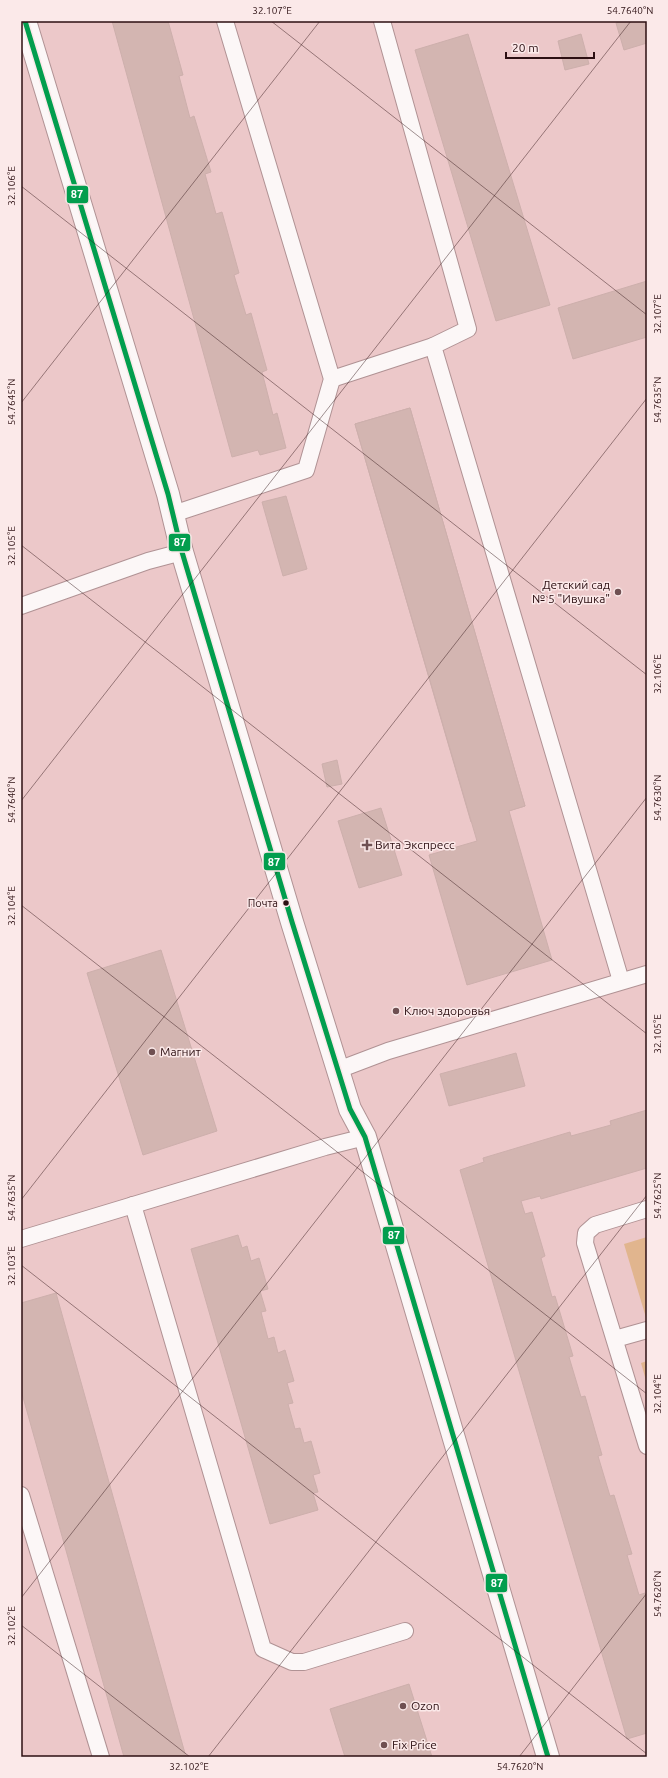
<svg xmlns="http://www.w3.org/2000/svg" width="668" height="1778" font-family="Ubuntu,sans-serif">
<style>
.green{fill:#e1b58e}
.building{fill:#d3b5b1;stroke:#cdafac}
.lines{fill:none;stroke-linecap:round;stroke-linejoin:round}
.service-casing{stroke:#b09294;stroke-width:18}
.tertiary-casing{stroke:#b09294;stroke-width:24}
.service{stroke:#fcf7f7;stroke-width:16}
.tertiary{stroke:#fcf7f7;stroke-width:22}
.bus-1-casing{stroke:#fbe9e9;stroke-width:8}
.bus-1{stroke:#029e4e;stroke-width:5}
.ticks{fill:none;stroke:#2c0f12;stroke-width:1;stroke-opacity:0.45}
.poi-dot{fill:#6f5052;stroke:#fbe9e9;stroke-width:1.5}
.bus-dot{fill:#2c0f12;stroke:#fbe9e9;stroke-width:1.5}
.labels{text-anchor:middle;stroke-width:3;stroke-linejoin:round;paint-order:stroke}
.bus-label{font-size:11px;fill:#2c0f12;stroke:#fbe9e9;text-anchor:end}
.poi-label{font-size:12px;fill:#2c0f12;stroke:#fbe9e9;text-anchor:start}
.line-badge{stroke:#fbe9e9;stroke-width:1.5}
.badge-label{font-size:11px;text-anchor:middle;font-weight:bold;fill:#fff}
.neatline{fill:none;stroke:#2c0f12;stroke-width:1.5}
.ticks-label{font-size:10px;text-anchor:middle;fill:#2c0f12}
</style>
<rect width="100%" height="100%" fill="#ecc8c9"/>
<g class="green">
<path d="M647,1237v84l-23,-77z"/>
<path d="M647,1361v23l-6,-21z"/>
</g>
<g class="building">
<path d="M112,21h56l15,54 -4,1 11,42 4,-2 17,56 -6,2 11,40 6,-2 17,61 -5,2 12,40 5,-2 16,57 -5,2 11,43 4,-2 9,35 -26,7 -2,-5 -26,7z"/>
<path d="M624,21h23v22l-23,7 -8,-27z"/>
<path d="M468,34l82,271 -54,16 -81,-271z"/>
<path d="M581,34l8,30 -24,6 -7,-29z"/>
<path d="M647,281v56l-74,22 -15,-51z"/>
<path d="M410,408l115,398 -54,16 -116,-398z"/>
<path d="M410,408l115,398 -16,5 43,149 -85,25 -38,-130 48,-14 -122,-417z"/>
<path d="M286,496l21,73 -24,7 -21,-74z"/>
<path d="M337,760l5,24 -15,3 -5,-23z"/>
<path d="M381,808l21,67 -43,13 -21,-67z"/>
<path d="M161,950l56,181 -74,24 -56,-182z"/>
<path d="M516,1053l9,33 -76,20 -9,-32z"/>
<path d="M647,1110v58l-106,31 -1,-3 -19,5 4,13 7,-2 13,44 -4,2 11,39 3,-1 18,60 -4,1 12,40 4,-1 17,59 -4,1 12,40 4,-1 18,59 -5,1 12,40 6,-2 2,6v134l-20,6 -167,-569 24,-8 -1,-4 87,-26 1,4 40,-11 -1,-4z"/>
<path d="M238,1235l4,13 5,-2 4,15 8,-3 9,31 -8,2 6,20 -5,1 7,27 6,-2 4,16 7,-3 9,31 -7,2 6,20 -5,1 7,25 5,-1 4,15 7,-2 9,32 -7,2 5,17 -5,1 5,17 -48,14 -79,-275z"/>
<path d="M56,1293l130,464h-62l-103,-367v-87z"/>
<path d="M409,1684l23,73h-87l-15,-48z"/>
</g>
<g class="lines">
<defs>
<g id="service">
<path d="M382,21l86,308 -35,17 188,635"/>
<path d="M332,379l101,-33"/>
<path d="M173,514l133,-44 26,-91 -107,-358"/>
<path d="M21,606l127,-45 34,-9"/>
<path d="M338,1070l50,-19 259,-77"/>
<path d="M133,1205l130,444 29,13h12l101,-31"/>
<path d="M647,1209l-52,16 -9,8 -1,10 62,203"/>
<path d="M21,1239l304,-92 40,-10"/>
<path d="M615,1339l32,-9"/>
<path d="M21,1495l80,262"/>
</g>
<path id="tertiary" d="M25,21l143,473 14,58 110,370 58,187 15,28 183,620"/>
</defs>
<use href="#service" class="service-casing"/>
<use href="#tertiary" class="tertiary-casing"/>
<use href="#service" class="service"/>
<use href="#tertiary" class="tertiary"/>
<defs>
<path id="bus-1" d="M25,21l143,473 14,58 110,370 58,187 15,28 183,620"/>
</defs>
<use href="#bus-1" class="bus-1-casing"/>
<use href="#bus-1" class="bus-1"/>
</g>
<path class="ticks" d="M271,21l376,294M21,186l626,489M21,403l299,-382M21,545l626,489M21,801l610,-780M21,905l626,489M21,1200l626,-802M21,1265l626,489M21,1598l626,-801M21,1625l169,132M208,1757l439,-562M519,1757l128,-164"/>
<g class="poi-dot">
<circle cx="618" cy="592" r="4"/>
<path d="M365 839h4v4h4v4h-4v4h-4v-4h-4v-4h4z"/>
<circle cx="396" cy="1011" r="4"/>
<circle cx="152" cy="1052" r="4"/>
<circle cx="403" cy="1706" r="4"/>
<circle cx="384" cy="1745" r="4"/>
</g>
<circle class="bus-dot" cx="286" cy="903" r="3.5"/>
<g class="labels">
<g class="bus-label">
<text x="278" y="907">Почта</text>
</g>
<g class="poi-label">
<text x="610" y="589" text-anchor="end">Детский сад<tspan x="610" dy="14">№ 5 "Ивушка"</tspan></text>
<text x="375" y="849">Вита Экспресс</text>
<text x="404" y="1015">Ключ здоровья</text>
<text x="160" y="1056">Магнит</text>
<text x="411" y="1710">Ozon</text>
<text x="392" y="1749">Fix Price</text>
</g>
</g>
<g class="line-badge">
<rect x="66" y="185" width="23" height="19" rx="4" fill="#029e4e"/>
<rect x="168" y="533" width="23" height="19" rx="4" fill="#029e4e"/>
<rect x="263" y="852" width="23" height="19" rx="4" fill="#029e4e"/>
<rect x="382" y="1226" width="23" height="19" rx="4" fill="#029e4e"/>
<rect x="485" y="1573" width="23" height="20" rx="4" fill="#029e4e"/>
</g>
<g class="badge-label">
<text x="77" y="198">87</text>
<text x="180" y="546">87</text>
<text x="274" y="866">87</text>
<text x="394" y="1239">87</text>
<text x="497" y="1587">87</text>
</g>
<rect width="668" height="1778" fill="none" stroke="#fbe9e9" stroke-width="44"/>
<path d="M506 52v6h88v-6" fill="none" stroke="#2c0f12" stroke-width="2"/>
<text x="512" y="52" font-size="12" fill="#2c0f12" stroke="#fbe9e9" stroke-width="3" paint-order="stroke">20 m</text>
<rect x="22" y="22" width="624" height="1734" class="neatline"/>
<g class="ticks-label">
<text x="272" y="14">32.107°E</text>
<text x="630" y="14">54.7640°N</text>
<text transform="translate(11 186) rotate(-90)" y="4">32.106°E</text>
<text transform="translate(657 314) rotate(-90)" y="4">32.107°E</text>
<text transform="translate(657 400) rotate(-90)" y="4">54.7635°N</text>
<text transform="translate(11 402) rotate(-90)" y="4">54.7645°N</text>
<text transform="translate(11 546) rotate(-90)" y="4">32.105°E</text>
<text transform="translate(657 674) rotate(-90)" y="4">32.106°E</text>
<text transform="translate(657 798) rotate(-90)" y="4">54.7630°N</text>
<text transform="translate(11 800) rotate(-90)" y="4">54.7640°N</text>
<text transform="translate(11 906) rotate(-90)" y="4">32.104°E</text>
<text transform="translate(657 1034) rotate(-90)" y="4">32.105°E</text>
<text transform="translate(657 1196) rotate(-90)" y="4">54.7625°N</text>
<text transform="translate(11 1198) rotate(-90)" y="4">54.7635°N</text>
<text transform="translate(11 1266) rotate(-90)" y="4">32.103°E</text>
<text transform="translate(657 1394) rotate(-90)" y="4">32.104°E</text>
<text transform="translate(657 1594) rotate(-90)" y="4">54.7620°N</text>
<text transform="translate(11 1626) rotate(-90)" y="4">32.102°E</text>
<text x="189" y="1770">32.102°E</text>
<text x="520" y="1770">54.7620°N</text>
</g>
</svg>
